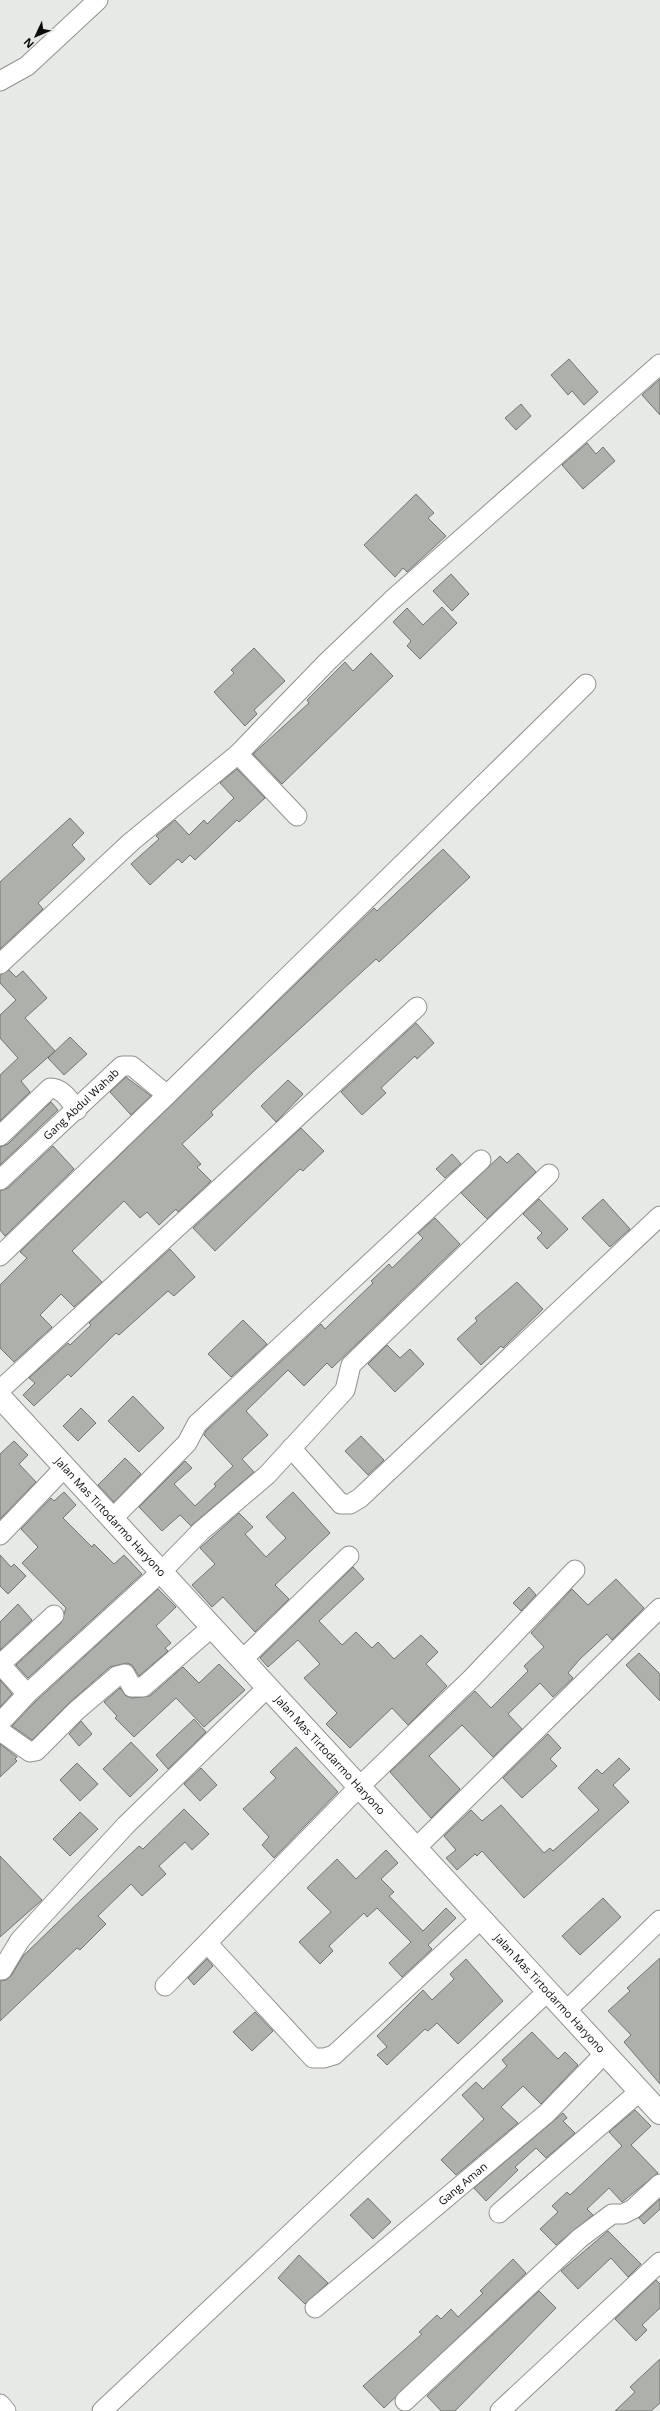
<svg xmlns="http://www.w3.org/2000/svg" width="660" height="2411" font-family="'Open Sans',sans-serif">
<style>
.building{fill:#aeb0ac;stroke:#737571}
.lines{fill:none;stroke-linecap:round;stroke-linejoin:round}
.street-casing{stroke:#90928e;stroke-width:21}
.secondary-casing{stroke:#90928e;stroke-width:24}
.street{stroke:#fff;stroke-width:19}
.secondary{stroke:#fff;stroke-width:22}
.labels{text-anchor:middle;stroke-width:4;stroke-linejoin:round;paint-order:stroke}
.street-label{font-size:11px;fill:#0b0c0a;stroke:#e6e9e5}
</style>
<rect width="100%" height="100%" fill="#e6e9e5"/>
<g class="building">
<path d="M569,359l29,33 -14,13 -12,-14 -4,4 -17,-20z"/>
<path d="M660,379v36l-18,-20z"/>
<path d="M521,404l10,12 -15,14 -11,-12z"/>
<path d="M587,443l9,11 7,-7 12,14 -32,28 -21,-24z"/>
<path d="M416,494l18,19 -6,5 18,18 -39,36 -4,-4 -8,9 -31,-32z"/>
<path d="M451,574l18,20 -17,17 -19,-20z"/>
<path d="M442,607l15,16 -37,36 -13,-13 4,-5 -18,-19 14,-14 16,17z"/>
<path d="M254,648l31,33 -31,29 3,4 -12,12 -31,-34 20,-19 -3,-3z"/>
<path d="M371,653l22,23 -111,108 -29,-30 56,-51 -2,-3 38,-38 8,9z"/>
<path d="M237,769l28,29 -26,24 -2,-2 -42,40 -5,-5 -8,8 -4,-4 -28,26 -19,-21 28,-25 -3,-3 19,-16 14,15 15,-15 3,4 27,-26 -14,-15z"/>
<path d="M70,818l14,15 -12,12 13,14 -47,44 5,6 -43,40v-67z"/>
<path d="M443,849l27,28 -91,85 -3,-3 -120,110 -45,43 2,3 -31,29 19,20 -4,3 14,14 -33,31 -2,-3 -17,16 -12,-13 -7,6 -16,-17 -52,50 30,31 -28,25 -13,-13 -21,21 12,12 -38,35 -14,-14v-63l27,-27 -7,-6 354,-344 3,3z"/>
<path d="M9,970l7,7 7,-6 24,27 -22,20 30,33 -34,30 9,11 -30,29v-46l18,-17 -18,-20v-23l16,-15 -16,-17v-8z"/>
<path d="M416,1023l18,20 -17,16 -2,-3 -34,32 5,5 -24,22 -21,-23z"/>
<path d="M70,1037l17,17 -23,21 -16,-17z"/>
<path d="M126,1077l25,19 -20,19 -21,-23z"/>
<path d="M288,1080l15,14 -27,28 -15,-16z"/>
<path d="M51,1102l7,8 -58,55v-18l8,-3z"/>
<path d="M301,1128l23,23 -21,20 -3,-2 -85,82 -22,-23z"/>
<path d="M53,1146l21,23 -69,67 -5,-6v-39l8,-3z"/>
<path d="M518,1153l18,19 -49,47 -26,-26 39,-37 7,7z"/>
<path d="M452,1154l9,10 -16,14 -9,-9z"/>
<path d="M539,1199l29,30 -21,20 -10,-11 5,-5 -19,-19z"/>
<path d="M603,1199l27,30 -20,18 -28,-29z"/>
<path d="M435,1218l25,26 -128,124 -5,-5 -23,23 -16,-16 -42,41 22,24 -26,24 12,13 -63,54 -11,-11 -18,16 -23,-24 46,-46 7,7 -18,16 21,22 21,-20 -2,-2 19,-18 -29,-31 2,-4 115,-107 4,5 48,-46 -2,-2 18,-17 3,4 31,-30 -5,-5z"/>
<path d="M170,1249l25,28 -21,19 -6,-5 -49,44 -3,-2 -45,44 -3,-3 -34,32 -11,-11 12,-12 -6,-5 39,-35 2,2 21,-20 -2,-2z"/>
<path d="M517,1282l26,27 -40,39 -2,-2 -20,19 -24,-26 20,-18 -2,-3z"/>
<path d="M243,1320l24,24 -36,33 -23,-23z"/>
<path d="M387,1345l13,13 10,-9 14,15 -29,28 -27,-28z"/>
<path d="M133,1396l31,32 -25,24 -31,-31z"/>
<path d="M81,1408l15,15 -18,18 -15,-15z"/>
<path d="M361,1436l23,24 -16,15 -23,-24z"/>
<path d="M14,1441l14,14 -9,9 17,18 -36,37v-65z"/>
<path d="M125,1458l16,16 -27,28 -16,-17z"/>
<path d="M64,1492l12,13 -13,13 29,29 2,-3 20,20 10,-9 18,19 -114,104 -12,-13 45,-42 5,-15 -44,-45 16,-16 -17,-18 30,-31 3,3z"/>
<path d="M293,1492l37,41 -55,52 14,14 -34,33 -32,-35 -11,10 -20,-22 23,-21 -15,-16 39,-35 14,14 -8,7 21,23 20,-19 -20,-21z"/>
<path d="M0,1555l11,12 3,-3 12,12 -18,18 -8,-8z"/>
<path d="M353,1567l11,12 -45,42 23,24 14,-13 16,16 6,-6 16,17 27,-24 17,17 -12,12 21,22 -39,39 -16,-17 -42,40 -24,-24 11,-11 -33,-35 16,-14 -22,-24 -30,27 -8,-9z"/>
<path d="M616,1579l28,29 -32,32 -5,-6 -27,25 -12,14 5,5 -20,19 -13,-14 -32,31 14,15 -29,28 -31,-32 -33,31 31,33 -29,29 -41,-46 85,-81 16,17 37,-37 -4,-5 20,-19 -13,-14 41,-44 16,16z"/>
<path d="M529,1587l7,8 -15,16 -8,-8z"/>
<path d="M158,1589l18,18 -20,19 15,17 -6,5 3,3 -29,25 -7,-11 -5,-2 -17,4 -41,36 -37,37 -20,-14 23,-24z"/>
<path d="M18,1604l14,16 -32,30v-28z"/>
<path d="M639,1653l21,21v27l-34,-36z"/>
<path d="M219,1664l26,26 -41,37 -28,-29 -42,39 -19,-19 2,-2 -13,-14 16,-14 6,8 6,2 18,-2 33,-29 16,16z"/>
<path d="M0,1680l12,14 -12,13z"/>
<path d="M194,1719l12,13 -38,37 -12,-14z"/>
<path d="M81,1721l11,13 -13,12 -10,-12z"/>
<path d="M548,1734l13,14 -11,11 7,7 -35,32 -19,-20z"/>
<path d="M131,1742l27,28 -28,27 -27,-28z"/>
<path d="M0,1744l17,13 -2,2 2,2 -17,16z"/>
<path d="M296,1747l42,45 -64,66 -12,-13 7,-8 -26,-28 33,-31 -6,-6z"/>
<path d="M619,1758l11,11 -17,16 16,17 -105,96 -42,-47 -5,5 -2,-2 -18,16 -11,-12 10,-8 -12,-14 27,-26 11,11 19,-16 43,48 6,-5 3,3 46,-41 -21,-22 19,-19 5,5z"/>
<path d="M77,1763l21,21 -18,17 -20,-21z"/>
<path d="M201,1768l16,17 -17,16 -16,-17z"/>
<path d="M184,1809l25,25 -17,16 -7,-8 -26,24 7,8 -24,22 -11,-12 -33,32 8,8 -26,26 -3,-2 -77,73v-40l6,-1 5,-4 12,-20 59,-57 57,-53 4,3z"/>
<path d="M80,1812l18,17 -28,27 -17,-17z"/>
<path d="M386,1850l12,13 -17,16 13,13 -5,4 34,35 23,-23 10,10 -28,27 4,4 -30,28 -13,-14 22,-21 -34,-34 -10,9 -3,-4 -35,33 4,5 -13,13 -21,-22 32,-30 -24,-24 30,-29 19,20z"/>
<path d="M0,1856l42,44 -42,37z"/>
<path d="M603,1898l18,19 -41,38 -18,-19z"/>
<path d="M660,1958v126l-36,-42 7,-7 -23,-24 22,-20 -3,-3z"/>
<path d="M207,1959l6,7 -19,19 -6,-7z"/>
<path d="M466,1959l37,42 -45,43 -21,-21 -9,8 -3,-2 -38,36 -10,-10 10,-8 -10,-11 46,-46 9,10 22,-21 -4,-5z"/>
<path d="M255,2012l18,19 -21,20 -19,-19z"/>
<path d="M532,2032l26,27 7,-7 13,13 -37,39 -18,-18 -22,21 17,16 -62,52 -15,-15 43,-41 -22,-24 14,-13 7,7 24,-23 -5,-6z"/>
<path d="M635,2110l16,16 -20,19 27,28 -36,29 -13,-14 -22,21 6,6 -37,30 -16,-16 18,-17 -6,-6 15,-14 3,3 52,-49 -13,-14z"/>
<path d="M563,2113l4,5 -4,3 12,12 -29,25 -10,-10 -21,19 3,3 -32,31 -12,-13z"/>
<path d="M368,2198l23,24 -18,17 -23,-24z"/>
<path d="M660,2199v10l-16,15 -5,-6z"/>
<path d="M608,2231l33,33 -13,13 -17,-19 -33,31 -17,-18z"/>
<path d="M299,2255l29,28 -23,21 -27,-26z"/>
<path d="M513,2259l13,14 -142,135 -21,-22 59,-52 -3,-2 18,-17 4,4 10,-10 7,8 25,-24 -3,-2z"/>
<path d="M656,2280l4,4v24l-18,17 5,5 -11,11 -21,-22z"/>
<path d="M539,2291l17,17 -101,103h-14l-14,-15z"/>
<path d="M660,2359v44l-9,8h-36l20,-19 -5,-5z"/>
</g>
<g class="lines">
<defs>
<g id="street">
<path d="M0,81l27,-15 71,-66"/>
<path d="M238,754l59,62"/>
<path d="M0,964l131,-122 107,-88 89,-92 65,-62 268,-236"/>
<path d="M0,1136l50,-48c13,0 20,13 27,22"/>
<path id="s1" d="M0,1180l122,-114h10l35,29"/>
<path d="M0,1256l167,-161 419,-411"/>
<path d="M0,1390l417,-383"/>
<path d="M291,1448l50,56h9l10,-6 300,-282"/>
<path d="M112,1519l75,-76 10,-19 284,-264"/>
<path d="M0,1535l65,-68"/>
<path d="M242,1660l107,-104"/>
<path d="M27,1694l-25,-28 2,-5 50,-46"/>
<path d="M0,1723l27,-29 134,-122 40,-41 66,-56 78,-85 6,-25 198,-191"/>
<path d="M0,1731l30,21 6,-1 40,-40 41,-35 8,-2 7,13h11l69,-60"/>
<path d="M416,1848l244,-240"/>
<path d="M208,1944l105,114h11l10,-3 147,-136"/>
<path d="M0,1968l2,2 18,-30 106,-115 142,-138"/>
<path d="M165,1986l194,-199 113,-109 103,-108"/>
<path d="M566,2011l94,-91"/>
<path d="M499,2213l141,-122"/>
<path id="s2" d="M315,2308l232,-195 58,-60"/>
<path d="M405,2401l175,-163 32,-24h11l10,-5 27,-25"/>
<path d="M0,2404l6,7"/>
<path d="M102,2411l446,-420"/>
<path d="M500,2411l160,-149"/>
</g>
<g id="secondary">
<path id="s3" d="M0,1397l660,716"/>
</g>
</defs>
<use href="#street" class="street-casing"/>
<use href="#secondary" class="secondary-casing"/>
<use href="#street" class="street"/>
<use href="#secondary" class="secondary"/>
</g>
<g class="labels">
<g class="street-label">
<text dy="4" stroke="none"><textPath href="#s1" startOffset="111">Gang Abdul Wahab</textPath></text>
<text dy="4" stroke="none"><textPath href="#s3" startOffset="163">Jalan Mas Tirtodarmo Haryono</textPath></text>
<text dy="4" stroke="none"><textPath href="#s3" startOffset="487">Jalan Mas Tirtodarmo Haryono</textPath></text>
<text dy="4" stroke="none"><textPath href="#s3" startOffset="811">Jalan Mas Tirtodarmo Haryono</textPath></text>
<text dy="4" stroke="none"><textPath href="#s2" startOffset="193">Gang Aman</textPath></text>
</g>
</g>
<g transform="translate(36 36) rotate(226)" stroke="#e6e9e5" stroke-width="3" paint-order="stroke">
<path d="M0-3L7 15L0 10L-7 15Z" fill="#0b0c0a"/>
<text y="-6" font-size="11" font-weight="bold" text-anchor="middle" fill="#0b0c0a">N</text>
</g>
</svg>
